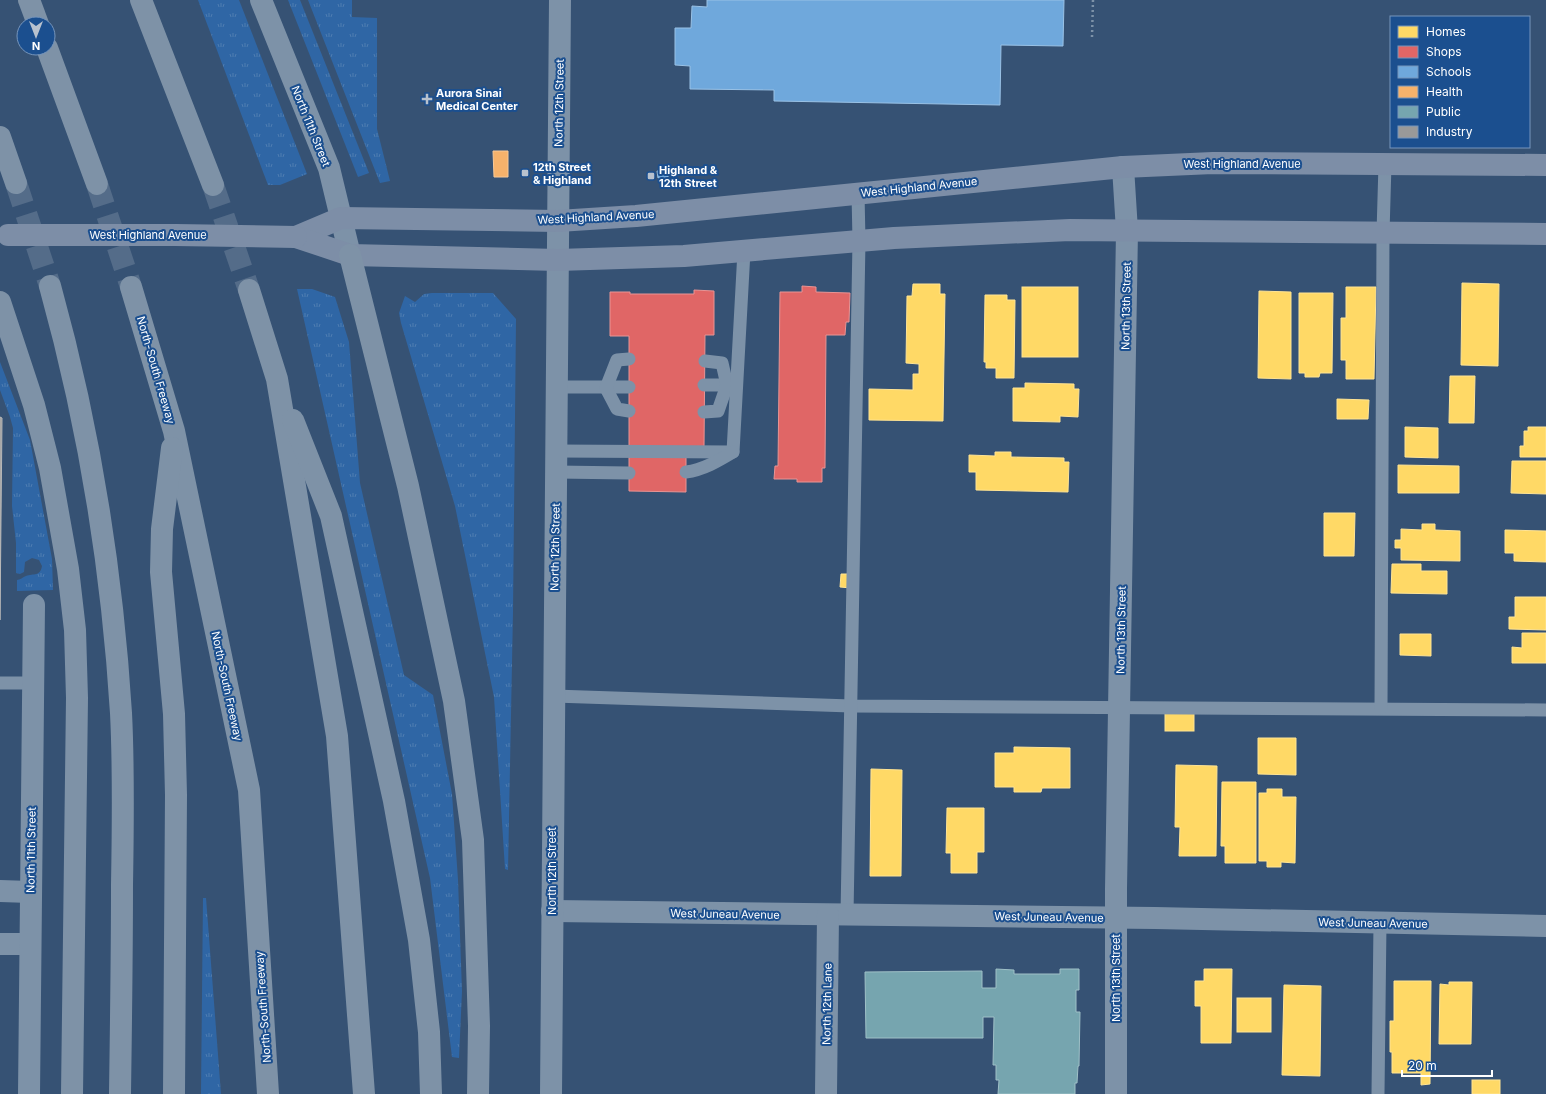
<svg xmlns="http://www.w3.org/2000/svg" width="1546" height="1094" font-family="Inter,sans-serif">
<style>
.grass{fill:url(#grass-tufts)}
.homes{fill:#ffd966;stroke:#ffe494}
.shops{fill:#e06666;stroke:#e99494}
.schools{fill:#6fa8dc;stroke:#9ac2e6}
.health{fill:#f6b26b;stroke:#f9c997}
.public{fill:#76a5af;stroke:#9fc0c7}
.industry{fill:#999;stroke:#b8b8b8}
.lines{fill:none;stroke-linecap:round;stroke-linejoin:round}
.motorway-tunnel{stroke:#546c89;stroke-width:22;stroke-dasharray:22 11;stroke-linecap:butt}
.path{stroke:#7d92a8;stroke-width:2.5;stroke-dasharray:2 3;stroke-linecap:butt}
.service{stroke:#7d92a8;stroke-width:13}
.minor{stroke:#7d92a8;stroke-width:22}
.tertiary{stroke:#7d92a8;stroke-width:22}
.primary{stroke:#7d8ea7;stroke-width:22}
.motorway{stroke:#7e92a7;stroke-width:22}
.primary-bridge{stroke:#7d8ea7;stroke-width:22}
.poi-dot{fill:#b9c2ce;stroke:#1b4f8f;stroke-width:1.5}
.labels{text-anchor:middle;stroke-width:4;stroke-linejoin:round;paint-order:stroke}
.poi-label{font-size:11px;font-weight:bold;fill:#fff;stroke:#1b4f8f;text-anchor:start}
.street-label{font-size:11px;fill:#fff;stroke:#1b4f8f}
</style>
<defs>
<pattern id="grass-tufts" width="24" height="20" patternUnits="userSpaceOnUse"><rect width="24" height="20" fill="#2f66a5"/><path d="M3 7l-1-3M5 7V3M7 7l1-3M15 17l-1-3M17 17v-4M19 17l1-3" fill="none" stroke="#4e7db2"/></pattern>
</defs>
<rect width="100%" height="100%" fill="#365274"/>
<g class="grass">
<path d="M198,0h41l68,174 -27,11h-12z"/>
<path d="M288,0h12l69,173 -11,4z"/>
<path d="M308,0h44v17l25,1v111l13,52 -10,2z"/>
<path d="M297,289h15l23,8 14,45 11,141 44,192 29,20 19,99 6,86 4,111 -3,67 -7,-1 -22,-179z"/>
<path d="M432,293h61l23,26 -3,292 -5,259 -3,-1 -11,-172 -39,-191 -54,-183 -2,-10 6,-17 10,6 9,-8z"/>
<path d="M0,362l30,78 22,119 1,31 -36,1v-11c3,0 6,-3 9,-4 8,-3 14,1 16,-10l-3,-6 -7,-2 -7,4 -1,10 -4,2 -4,-1v-30l-4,-37 1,-78 -3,-11 -10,-27z"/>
<path d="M203,898h3l15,196h-20z"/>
</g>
<g class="homes">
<path d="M1462,283l37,1 -1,82 -37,-1z"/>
<path d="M913,284h27v10h5l-2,127 -74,-1v-31l44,1v-16h6v-10l-13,-1 1,-67h5z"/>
<rect x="1022" y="287" width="56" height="70"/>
<path d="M1346,287h30l-2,92h-28v-19h-5v-42h5z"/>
<path d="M1259,291l32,1v87l-33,-1z"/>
<path d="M1299,293h34l-1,80h-12l-1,4h-14v-4h-6z"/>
<path d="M985,295h22v5h8l-1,78h-18v-10h-10v-6h-2z"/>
<path d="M1450,376h25l-1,47h-25z"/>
<path d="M1025,383l49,1v5h5l-1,28 -18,-1v6l-47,-1v-33h12z"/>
<path d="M1337,399l32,1 -1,19h-31z"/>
<path d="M1405,427l33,1v30l-33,-1z"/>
<path d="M1528,427h18v30h-26v-11h4v-15h4z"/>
<path d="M995,452h16v5l53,1v4h5l-1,30 -92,-2v-18h-7v-17l26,1z"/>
<path d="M1512,461h34v33l-35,-1z"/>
<path d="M1398,465l61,1v27h-61z"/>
<path d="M1324,513h31l-1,43h-30z"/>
<path d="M1422,524h13v6l25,1v30l-59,-1v-12h-6v-8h6v-11l21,1z"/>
<path d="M1505,530l41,1v31l-32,-1v-8h-9z"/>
<path d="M1392,564h29v7h26v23l-56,-1z"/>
<path d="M841,574h11l-1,14 -11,-1z"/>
<path d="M1515,597h31v33l-37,-1v-12h6z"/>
<path d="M1522,633h24v30h-34v-16l10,1z"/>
<path d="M1400,634h31v22l-31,-1z"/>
<rect x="1165" y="712" width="29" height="19"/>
<path d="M1258,738h38v37l-38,-1z"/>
<path d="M1014,747l56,1v40h-28l-1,4h-27v-5h-19v-34h19z"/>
<path d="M1176,765l41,1 -1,90h-37l1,-29h-5z"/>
<path d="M871,769l31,1 -1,106h-31z"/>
<path d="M1222,782h34v81h-31v-17h-4z"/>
<path d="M1267,789h15v8h14l-1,66 -14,-1v5h-14v-6h-8v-68h8z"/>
<path d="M947,808h37v44h-7v21h-26v-20h-5z"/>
<path d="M1204,969h28l-1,74h-30v-37h-6v-25h9z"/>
<path d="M1394,981h37l-1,103 -9,1v-12h-29v-21h-2v-31h4z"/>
<path d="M1449,982h23l-1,62h-32l1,-60 9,1z"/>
<path d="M1284,985l37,1 -1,90 -38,-1z"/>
<rect x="1237" y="998" width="34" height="34"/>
<rect x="1472" y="1080" width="28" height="14"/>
</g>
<g class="shops">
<path d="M802,286l14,1v5l34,1 -1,29h-3l-1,13h-19l-1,133h-3v14h-25v-3h-23l1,-13h3l2,-174h22z"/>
<path d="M694,290l20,1v44h-9l-1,112h-75v-111h-19v-44h20v2h64z"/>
<path d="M629,457h57v35l-57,-1z"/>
</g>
<g class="schools">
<path d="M707,0h357l-1,46 -62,-1 -1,60 -226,-4v-11l-84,-1v-23l-15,-1v-37h16l1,-22 15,1z"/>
<path d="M668,170v7l-10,1 -1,-7z"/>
</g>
<path class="health" d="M493,151h15v26h-14z"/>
<path class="public" d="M996,969l18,1v4h46v-5h19v21h-3v22h4l-1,54h-1l-1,17h-2v11h-77l1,-14h-3v-15h-3l1,-48h-11v21h-117l-1,-66 117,-1v17h14z"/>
<path class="industry" d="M0,417l2,1 -2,202z"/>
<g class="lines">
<g class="motorway-tunnel">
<path d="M16,183l34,103"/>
<path d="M97,184l34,103"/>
<path d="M213,185l36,105"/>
</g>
<path class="path" d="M1092,37l1,-37"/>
<g class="service">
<path d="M704,385h31"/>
<path d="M557,387h72"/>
<path d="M629,411l-12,-2 -11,-21 11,-28 12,-1"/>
<path d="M704,412l14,-1 9,-26 -5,-22 -17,-2"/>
<path d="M556,451l177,1 11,-201"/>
<path d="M556,472l73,1"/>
<path d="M686,472c17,-2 32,-11 47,-20"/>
<path d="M0,683h33"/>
<path d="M554,696l297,10 695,4"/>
<path d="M1381,708l2,-475 2,-69"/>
<path d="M847,915l12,-674 -1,-48"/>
<path d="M1378,1094l2,-171"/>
</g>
<g class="minor">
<path d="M0,891l30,1"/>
<path d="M552,911l603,7 391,8"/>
<path d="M0,944h30"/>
<path d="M29,1094l5,-489"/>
<path d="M826,1094l2,-179"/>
<path d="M1116,1094v-205l11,-658 -4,-64"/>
</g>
<g class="tertiary">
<path d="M261,0l68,168 21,87"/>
<path d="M551,1094l9,-1094"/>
</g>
<g class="primary">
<path d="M124,235h51"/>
<path d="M296,237l45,-19 217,3 78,-5 487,-49 90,-4 333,2"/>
<path d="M296,237l54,18 208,5 126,-4 210,-18 176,-8 476,4"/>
</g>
<g class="motorway">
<path d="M29,0l9,24"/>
<path d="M141,0l72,185"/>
<path d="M47,48l50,136"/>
<path d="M0,137l16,46"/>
<path d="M350,255l58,231 46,215 19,139 6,186 -1,68"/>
<path d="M50,286c39,140 62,282 71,427 3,58 2,115 1,172 0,70 -1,139 -2,209"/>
<path d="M131,287l43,144 75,359 19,304"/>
<path d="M249,290l28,89 60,357 27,358"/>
<path d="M0,302l34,103 16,63 18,101 7,61 2,68 -5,396"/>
<path d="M293,420l38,96 63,285 25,139 10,92 2,62"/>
<path d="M172,448l-10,81 -1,43 13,142 2,81 -2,299"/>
</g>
<g class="primary-bridge">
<path d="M8,235h116"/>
<path d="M175,235l121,2"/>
</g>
</g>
<g class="poi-dot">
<path d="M425 93h4v4h4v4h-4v4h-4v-4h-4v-4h4z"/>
<rect x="521" y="169" width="8" height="8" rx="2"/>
<rect x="647" y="172" width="8" height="8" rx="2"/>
</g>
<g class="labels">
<g class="poi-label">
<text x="436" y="97">Aurora Sinai<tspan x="436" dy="13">Medical Center</tspan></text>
<text x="533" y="171">12th Street<tspan x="533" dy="13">&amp; Highland</tspan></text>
<text x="659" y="174">Highland &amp;<tspan x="659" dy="13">12th Street</tspan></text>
</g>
<g class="street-label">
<text transform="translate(559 103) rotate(-89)" y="4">North 12th Street</text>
<text transform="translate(311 126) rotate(68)" y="4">North 11th Street</text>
<text x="1242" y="168">West Highland Avenue</text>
<text transform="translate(919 187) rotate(-6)" y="4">West Highland Avenue</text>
<text transform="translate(596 217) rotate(-3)" y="4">West Highland Avenue</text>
<text x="148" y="239">West Highland Avenue</text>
<text transform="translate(1126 306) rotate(-89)" y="4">North 13th Street</text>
<text transform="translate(156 370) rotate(74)" y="4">North-South Freeway</text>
<text transform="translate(555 547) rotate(-89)" y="4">North 12th Street</text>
<text transform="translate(1121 630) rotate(-89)" y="4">North 13th Street</text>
<text transform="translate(227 686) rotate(78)" y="4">North-South Freeway</text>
<text transform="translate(31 850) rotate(-89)" y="4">North 11th Street</text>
<text transform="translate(552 871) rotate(-90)" y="4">North 12th Street</text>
<text transform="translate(725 914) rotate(1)" y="4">West Juneau Avenue</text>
<text transform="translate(1049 917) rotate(1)" y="4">West Juneau Avenue</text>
<text transform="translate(1373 923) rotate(1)" y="4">West Juneau Avenue</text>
<text transform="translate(1116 978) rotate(-90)" y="4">North 13th Street</text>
<text transform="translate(827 1004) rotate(-89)" y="4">North 12th Lane</text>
<text transform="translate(263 1007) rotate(-94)" y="4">North-South Freeway</text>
</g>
</g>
<rect x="1390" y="16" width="140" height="132" fill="#1b4f8f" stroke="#7695bc"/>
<rect x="1398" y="26" width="20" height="12" fill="#ffd966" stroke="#7695bc"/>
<text x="1426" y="36" font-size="12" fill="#ffffff">Homes</text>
<rect x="1398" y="46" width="20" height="12" fill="#e06666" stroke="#7695bc"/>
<text x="1426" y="56" font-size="12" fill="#ffffff">Shops</text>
<rect x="1398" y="66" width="20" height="12" fill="#6fa8dc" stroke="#7695bc"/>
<text x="1426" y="76" font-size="12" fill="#ffffff">Schools</text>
<rect x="1398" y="86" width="20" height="12" fill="#f6b26b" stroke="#7695bc"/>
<text x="1426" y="96" font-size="12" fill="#ffffff">Health</text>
<rect x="1398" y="106" width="20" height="12" fill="#76a5af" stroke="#7695bc"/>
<text x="1426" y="116" font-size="12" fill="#ffffff">Public</text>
<rect x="1398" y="126" width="20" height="12" fill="#999999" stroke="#7695bc"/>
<text x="1426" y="136" font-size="12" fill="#ffffff">Industry</text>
<g transform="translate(36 36) rotate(180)"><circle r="19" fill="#1b4f8f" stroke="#7695bc"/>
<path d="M0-3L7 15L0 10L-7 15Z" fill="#b9c2ce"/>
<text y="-6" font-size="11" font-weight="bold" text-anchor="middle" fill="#ffffff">N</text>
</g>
<path d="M1402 1070v6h90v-6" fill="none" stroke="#ffffff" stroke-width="2"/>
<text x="1408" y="1070" font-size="12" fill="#ffffff" stroke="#1b4f8f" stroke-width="3" paint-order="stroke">20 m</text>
</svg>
